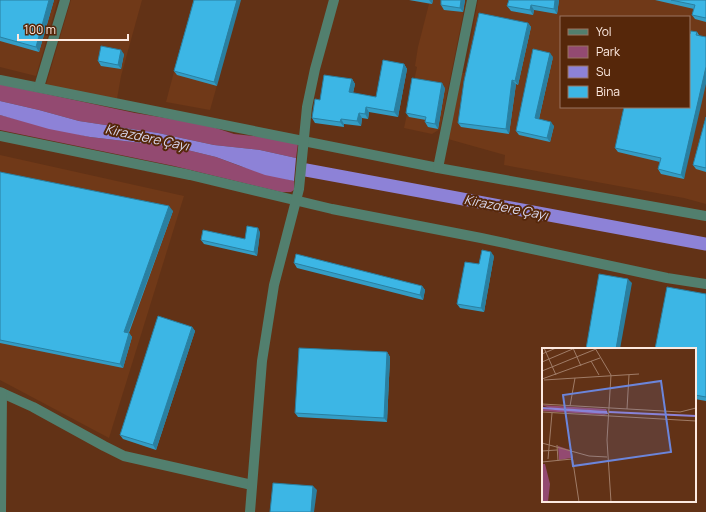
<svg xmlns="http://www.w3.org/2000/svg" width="706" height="512" font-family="Manrope,sans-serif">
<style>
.built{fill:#703918;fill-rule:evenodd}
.green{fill:#934a71}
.water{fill:#8d82d7}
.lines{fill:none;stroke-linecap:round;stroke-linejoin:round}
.river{stroke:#8d82d7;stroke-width:13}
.minor{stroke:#527f6e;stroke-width:10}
.wall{fill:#349dc5}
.shaded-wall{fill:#2a7fa0}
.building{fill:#3cb6e5;stroke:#2a7fa0}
.labels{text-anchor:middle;stroke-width:4;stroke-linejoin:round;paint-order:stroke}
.water-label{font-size:13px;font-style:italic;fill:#d9d8ee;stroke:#56270a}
.inset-river{fill:none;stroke:#8d82d7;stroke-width:2}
.inset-road{fill:none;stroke:#a07c67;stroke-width:1}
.view{fill:#6b85db;fill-opacity:0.15;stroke:#6b85db;stroke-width:2}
.inset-edge{fill:none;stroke:#fdeae1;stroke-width:2}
</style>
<rect width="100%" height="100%" fill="#623216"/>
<g class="built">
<path d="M0,0h58l-22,76 -36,-9z"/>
<path d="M71,0h71l-21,76 -4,23 -71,-14z"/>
<path d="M193,0h48l-31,110 -44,-8z"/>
<path d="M409,0h57l-26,129 -8,5 -28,-6 13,-61 -2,-1 3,-19 11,-43z"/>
<path d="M478,0h228v204l-22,-6 -180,-33 1,-10 -57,-16 14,-66h3zM561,17h128v90h-128z"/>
<path d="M0,155l184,41 -75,242 -109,-58z"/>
</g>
<g class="green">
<path d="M0,84l135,29 62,10 19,5 18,6 31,3 33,6 -2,15 -36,-8 -46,-5 -56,-12 -79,-12 -40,-11 -39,-9z"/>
<path d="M0,115l90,22 85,10 41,10 24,9 54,15v9l-3,2h-10l-107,-26 -174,-36z"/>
</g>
<path class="water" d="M0,101l39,9 40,11 79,12 56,12 46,5 36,8 -2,23 -29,-6 -49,-18 -41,-10 -85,-10 -41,-8 -49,-14z"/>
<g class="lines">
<path class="river" d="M306,170l400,74"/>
<g class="minor">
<path d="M0,80l438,88 268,48"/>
<path d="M39,87l26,-87"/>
<path d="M0,136l190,39 142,34 149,29 186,40 39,6"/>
<path d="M438,168l34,-168"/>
<path d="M0,392l33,15 71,39 20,10 128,29"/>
<path d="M1,512l1,-119"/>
<path d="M250,512l12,-151 4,-25 8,-51 25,-96 8,-82 8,-38 19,-69"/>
</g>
</g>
<g class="wall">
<path d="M0,0h54l-15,52 -39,-11z"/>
<path d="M194,0l23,86 -40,-11 -3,-4z"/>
<path d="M409,0h24l-1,4z"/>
<path d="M441,0h24l-2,12 -19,-2 -3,-5z"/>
<path d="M509,0h50l-2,14 -23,-4 -1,5 -22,-4 -4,-5z"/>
<path d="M655,0h51v22l-11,-3 -3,-4 2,-6z"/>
<path d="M528,23l3,4 -13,58 -2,-1 -7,50 -48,-7 -3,-4z"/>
<path d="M697,32l2,3 -15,144 -23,-5 -3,-5 2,-7 -42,-10 -3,-4z"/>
<path d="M124,54l-3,15 -20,-3 -3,-5z"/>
<path d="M553,57l-14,62 15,7 -4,16 -31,-7 -3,-4z"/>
<path d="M404,64l3,5 -9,48 -29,-5 -1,7 -6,-1 -1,8 -17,-2v3l-29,-4 -3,-5 8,-18 32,-21 3,5 -2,9 23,4z"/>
<path d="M445,88l-7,41 -10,-2 -3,-5 1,-2 -17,-3 -3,-4z"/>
<path d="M706,117v55l-10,-3 -3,-4z"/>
<path d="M0,172l173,39 -44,122 3,4 -9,31 -123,-25z"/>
<path d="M260,232l-3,24 -53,-12 -3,-4 44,-1z"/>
<path d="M494,256l-10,56 -24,-4 -3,-4z"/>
<path d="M294,263l128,23 3,4 -2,10 -126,-32z"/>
<path d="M706,294v107l-11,-2v-50z"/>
<path d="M192,327l3,4 -39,119 -33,-11 -3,-4z"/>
<path d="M387,352l3,5 -3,65 -89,-5 -3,-4z"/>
</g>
<g class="shaded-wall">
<path d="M49,0h5l-15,52 -3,-5z"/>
<path d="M237,0h4l-24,86 -3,-4z"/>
<path d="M429,0h4l-1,4z"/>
<path d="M461,0h4l-2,12 -3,-4z"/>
<path d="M555,0h4l-2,14 -3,-5z"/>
<path d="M531,5l3,5 -1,5 -3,-5z"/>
<path d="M528,23l3,4 -13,58 -3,-4z"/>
<path d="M121,50l3,4 -3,15 -3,-4z"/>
<path d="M550,53l3,4 -15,66 -3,-5z"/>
<path d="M404,64l3,5 -9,48 -4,-5z"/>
<path d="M706,67v17l-22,95 -3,-4z"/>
<path d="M352,79l3,5 -3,13 -3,-5z"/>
<path d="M512,80l4,4 -7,50 -3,-5z"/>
<path d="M442,83l3,5 -7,41 -3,-5z"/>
<path d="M366,107l3,5 -1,7 -3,-5z"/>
<path d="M359,113l3,5 -1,8 -4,-5z"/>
<path d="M341,119l3,5v3l-4,-5z"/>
<path d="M551,122l3,4 -4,16 -3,-4z"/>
<path d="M169,206l4,5 -46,125 -3,-4z"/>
<path d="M258,228l2,4 -3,24 -3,-4z"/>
<path d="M491,252l3,4 -10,56 -3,-4z"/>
<path d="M628,279l4,4 -12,66h-4z"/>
<path d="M422,286l3,4 -2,10 -3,-5z"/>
<path d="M192,327l3,4 -39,119 -3,-5z"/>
<path d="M129,333l3,4 -9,31 -3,-4z"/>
<path d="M387,352l3,5 -3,65 -3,-4z"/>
<path d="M313,486l4,4 -3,22h-3z"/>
</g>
<g class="building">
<path d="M0,0h49l-13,47 -36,-10z"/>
<path d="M194,0h43l-23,82 -40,-11z"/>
<path d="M441,0h20l-1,8 -19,-3z"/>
<path d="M509,0h46l-1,9 -23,-4 -1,5 -23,-4z"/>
<path d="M671,0h35v18l-14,-3 3,-10z"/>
<path d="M479,13l49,10 -13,58 -3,-1 -6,49 -48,-6 6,-42z"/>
<path d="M691,31l6,1 -1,3 10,2v30l-25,108 -23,-6 3,-11 -46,-10 9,-41h65v-73h1z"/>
<path d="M101,46l20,4 -3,15 -20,-4z"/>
<path d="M533,49l17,4 -15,65 16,4 -4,16 -31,-7z"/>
<path d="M383,60l21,4 -10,48 -28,-5 -1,7 -6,-1 -2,8 -16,-2 -1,3 -28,-4 3,-19 5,1 4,-25 28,4 -3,13 27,5z"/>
<path d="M412,78l30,5 -7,41 -10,-2 1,-5 -20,-4z"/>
<path d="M706,117v51l-13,-3z"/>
<path d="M0,172l169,34 -45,126 5,1 -9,31 -120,-24z"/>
<path d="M247,226l11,2 -4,24 -53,-12 2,-10 42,9z"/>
<path d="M482,250l9,2 -10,56 -24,-4 8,-42 14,2z"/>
<path d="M296,254l126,32 -2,9 -126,-32z"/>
<path d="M599,274l29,5 -12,70h-30z"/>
<path d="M667,287l39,7v103l-11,-2v-46h-40z"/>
<path d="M158,316l34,11 -39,118 -33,-10z"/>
<path d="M299,348l88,4 -3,66 -89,-5z"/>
<path d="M273,483l40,3 -2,26h-41z"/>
</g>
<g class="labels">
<g class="water-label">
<text transform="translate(147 137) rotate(12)" y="5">Kirazdere Çayı</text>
<text transform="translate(506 207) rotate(11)" y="5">Kirazdere Çayı</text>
</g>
</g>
<g transform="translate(542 348)">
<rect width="154" height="154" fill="#623216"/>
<path d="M0,57l64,4 1,2 -57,-3zM0,61l54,3 12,3 -66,-4zM16,98l12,4 1,8 -12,2zM0,116h3l5,20 -2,18h-6z" fill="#934a71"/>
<path d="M0,59l65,4 1,3 -66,-5z" fill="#8d82d7"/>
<path class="inset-river" d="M67,64l87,4"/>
<path class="inset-road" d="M2,0l12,27M31,0l8,18M53,0l16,27 -4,65 4,62M0,6l14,-6M49,13l8,14M0,14l33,-14M0,23l54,-22M0,31l58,-21M2,32l95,-6M0,56l138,8 16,-4M28,58l5,-28M85,61l2,-34M0,64l154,9M0,95l47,13 18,1M15,97l1,16M29,101l8,53M0,103l15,-1M6,111l4,-46M0,114l30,-3"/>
<path class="view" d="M119,33l10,71 -98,14 -10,-71z"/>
<rect width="154" height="154" class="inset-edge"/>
</g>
<rect x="560" y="16" width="130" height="92" fill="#56270a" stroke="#997560"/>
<rect x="568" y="29" width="20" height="6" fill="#527f6e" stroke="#997560"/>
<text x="596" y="36" font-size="12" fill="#fdeae1">Yol</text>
<rect x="568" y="46" width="20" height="12" fill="#934a71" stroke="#997560"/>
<text x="596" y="56" font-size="12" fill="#fdeae1">Park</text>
<rect x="568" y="66" width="20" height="12" fill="#8d82d7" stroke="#997560"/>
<text x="596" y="76" font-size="12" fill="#fdeae1">Su</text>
<rect x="568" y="86" width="20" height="12" fill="#3cb6e5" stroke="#997560"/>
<text x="596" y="96" font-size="12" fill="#fdeae1">Bina</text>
<path d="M18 34v6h110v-6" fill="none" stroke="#fdeae1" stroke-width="2"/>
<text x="24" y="34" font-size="12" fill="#fdeae1" stroke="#56270a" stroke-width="3" paint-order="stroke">100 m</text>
</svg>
